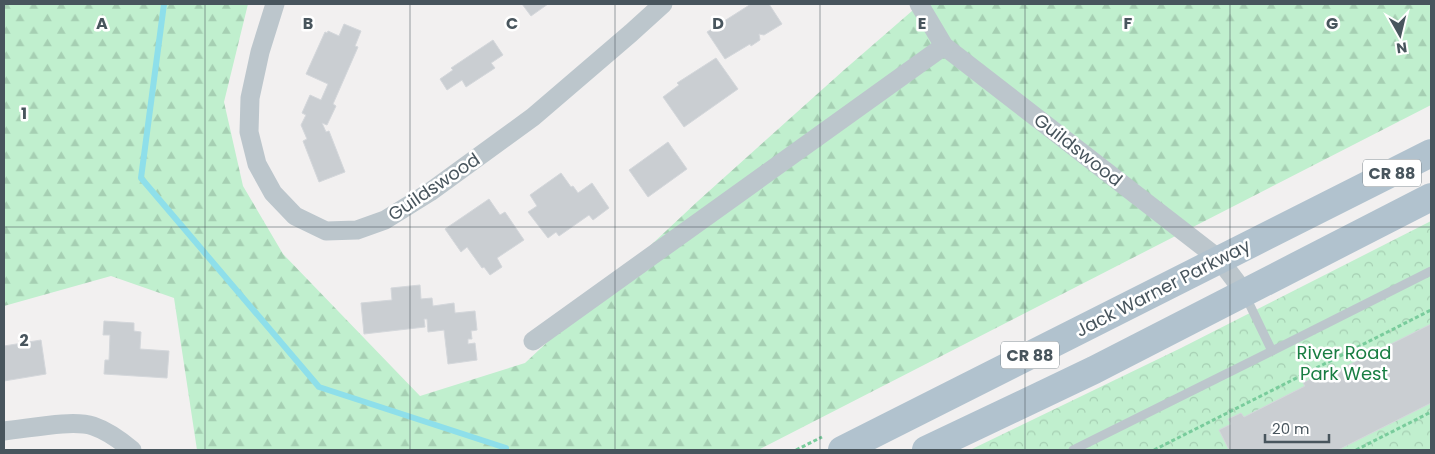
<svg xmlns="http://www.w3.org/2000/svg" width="1435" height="454" font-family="Poppins,sans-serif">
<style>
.forest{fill:url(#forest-firs)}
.park{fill:url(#park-crowns)}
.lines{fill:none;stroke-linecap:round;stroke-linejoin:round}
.stream{stroke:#8edfea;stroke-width:6}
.building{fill:#caced2;stroke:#d4d7db}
.path{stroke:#79cc9c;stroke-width:3;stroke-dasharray:4 2.5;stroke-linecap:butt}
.service{stroke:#bcc6cc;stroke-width:9}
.minor{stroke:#bcc6cc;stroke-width:19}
.primary{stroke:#b1c2ce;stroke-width:28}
.grid{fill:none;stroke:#48555d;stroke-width:1;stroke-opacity:0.55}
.labels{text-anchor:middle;stroke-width:5;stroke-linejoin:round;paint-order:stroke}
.shield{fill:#fff;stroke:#7f888e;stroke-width:1}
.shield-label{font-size:16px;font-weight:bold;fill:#48555d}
.street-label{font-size:18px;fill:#48555d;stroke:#fff}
.park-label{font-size:18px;fill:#197e43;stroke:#fff}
.grid-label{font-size:16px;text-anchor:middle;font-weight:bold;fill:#48555d;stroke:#fff;stroke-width:5;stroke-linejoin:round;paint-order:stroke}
</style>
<defs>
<pattern id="forest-firs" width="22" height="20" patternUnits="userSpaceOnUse" patternTransform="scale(1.25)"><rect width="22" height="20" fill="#c0efce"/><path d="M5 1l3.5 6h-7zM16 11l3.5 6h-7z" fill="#a6cfb3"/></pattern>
<pattern id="park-crowns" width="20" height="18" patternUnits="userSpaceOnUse" patternTransform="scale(1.25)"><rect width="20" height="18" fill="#c0efce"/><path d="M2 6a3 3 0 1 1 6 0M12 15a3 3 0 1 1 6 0" fill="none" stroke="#a6cfb3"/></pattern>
</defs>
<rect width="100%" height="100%" fill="#f2f0f0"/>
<path class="forest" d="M4,4h244l-24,98 19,84 40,68 137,142 105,-33 173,-162 146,-131 76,-66h511v101l-673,345h-561l-23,-152 -63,-22 -107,30z"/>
<path class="park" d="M1431,221v229h-461l211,-102z"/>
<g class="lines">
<path class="stream" d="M164,4l-23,174 178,209 187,61"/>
</g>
<g class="building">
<path d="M522,4h26l-17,12z"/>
<path d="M751,4h18l13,20 -18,11 -5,-1 1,6 -9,6 -1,-2 -25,15 -18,-27z"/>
<path d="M344,24l17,7 -6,15 3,1 -25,57 3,2 -9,19 -5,-2 4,9 3,-1 16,41 -26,10 -16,-41 4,-2 -6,-14 5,-10 -4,-2 8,-18 11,5 7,-16 -22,-10 19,-42 2,1 1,-2 11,5z"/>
<path d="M493,40l10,15 -12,8 4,5 -29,19 -4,-7 -15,10 -7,-11 13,-9 -2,-2z"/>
<path d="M716,58l22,31 -54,38 -21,-30 16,-12 -2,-2z"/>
<path d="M668,142l19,27 -39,28 -19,-27z"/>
<path d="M561,173l10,14 2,-1 5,7 14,-10 17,25 -16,12 -4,-5 -30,21 -3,-4 -8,6 -20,-26 9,-6 -7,-11z"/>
<path d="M489,199l11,16 5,-3 19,28 -27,18 5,9 -12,8 -6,-8 -2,1 -15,-21 -6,5 -16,-23z"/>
<path d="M420,285l1,14 11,-1 1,8 21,-3 1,10 20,-2 2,19 -6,1 1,8h-4v5l7,-1 2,17 -29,4 -4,-34 -16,2 -1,-13h-3l1,8 -61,7 -3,-31 31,-3 -1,-12z"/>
<path d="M104,321l30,2v8l7,1 -1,17 29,2 -2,27 -63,-4 1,-14h4l1,-25h-7z"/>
<path d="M1431,324v79l-93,47h-109l-10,-20 12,-6 -3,-5 13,-6 3,4 61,-31 -2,-3 17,-9 3,4z"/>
<path d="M41,340l5,34 -42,7v-35z"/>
</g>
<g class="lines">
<g class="path">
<path d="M796,450l26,-13"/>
<path d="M1154,450l277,-140"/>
<path d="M1356,450l75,-38"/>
</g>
<g class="service">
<path d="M1245,295l27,56 159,-80"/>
<path d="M1073,450l199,-99"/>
</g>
<g class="minor">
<path d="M275,4l-15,48 -10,46 -1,34 8,32 16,29 22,23 31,15 31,-1 28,-10 45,-28 103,-75 98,-84 32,-29"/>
<path d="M919,4l25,42 275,213 25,33"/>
<path d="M533,341l411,-295"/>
<path d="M4,431c23,-2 68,-12 89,-5 15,5 27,14 39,24"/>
</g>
<g class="primary">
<path d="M842,450l589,-297"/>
<path d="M926,450l168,-80 337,-173"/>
</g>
</g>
<path class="grid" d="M205,4v446M410,4v446M615,4v446M820,4v446M1025,4v446M1230,4v446M4,227h1427"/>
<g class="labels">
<g class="shield">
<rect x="1363" y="159.5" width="58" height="27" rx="4"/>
<rect x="1001" y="341.5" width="58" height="27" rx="4"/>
</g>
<g class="shield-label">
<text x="1392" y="179">CR 88</text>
<text x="1030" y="361">CR 88</text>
</g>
<g class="street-label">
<text transform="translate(1078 150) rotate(38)" y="6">Guildswood</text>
<text transform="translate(434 187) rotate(-34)" y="6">Guildswood</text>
<text transform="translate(1163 288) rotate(-27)" y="6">Jack Warner Parkway</text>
</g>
<g class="park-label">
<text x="1344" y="359">River Road<tspan x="1344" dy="21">Park West</tspan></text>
</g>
</g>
<g class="grid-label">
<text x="102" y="29">A</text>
<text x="308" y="29">B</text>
<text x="512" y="29">C</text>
<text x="718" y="29">D</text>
<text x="922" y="29">E</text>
<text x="1128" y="29">F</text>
<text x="1332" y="29">G</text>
<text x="24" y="119">1</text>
<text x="24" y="346">2</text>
</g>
<rect width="1435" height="454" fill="none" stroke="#48555d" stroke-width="10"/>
<g transform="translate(1400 35) rotate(172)" stroke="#ffffff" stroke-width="4" paint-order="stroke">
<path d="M0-4L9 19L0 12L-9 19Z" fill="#48555d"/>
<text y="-8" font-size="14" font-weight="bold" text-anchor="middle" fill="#48555d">N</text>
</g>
<path d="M1265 434v8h64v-8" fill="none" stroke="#48555d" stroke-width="2.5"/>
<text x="1272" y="434" font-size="15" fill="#48555d" stroke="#ffffff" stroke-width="4" paint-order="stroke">20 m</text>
</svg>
